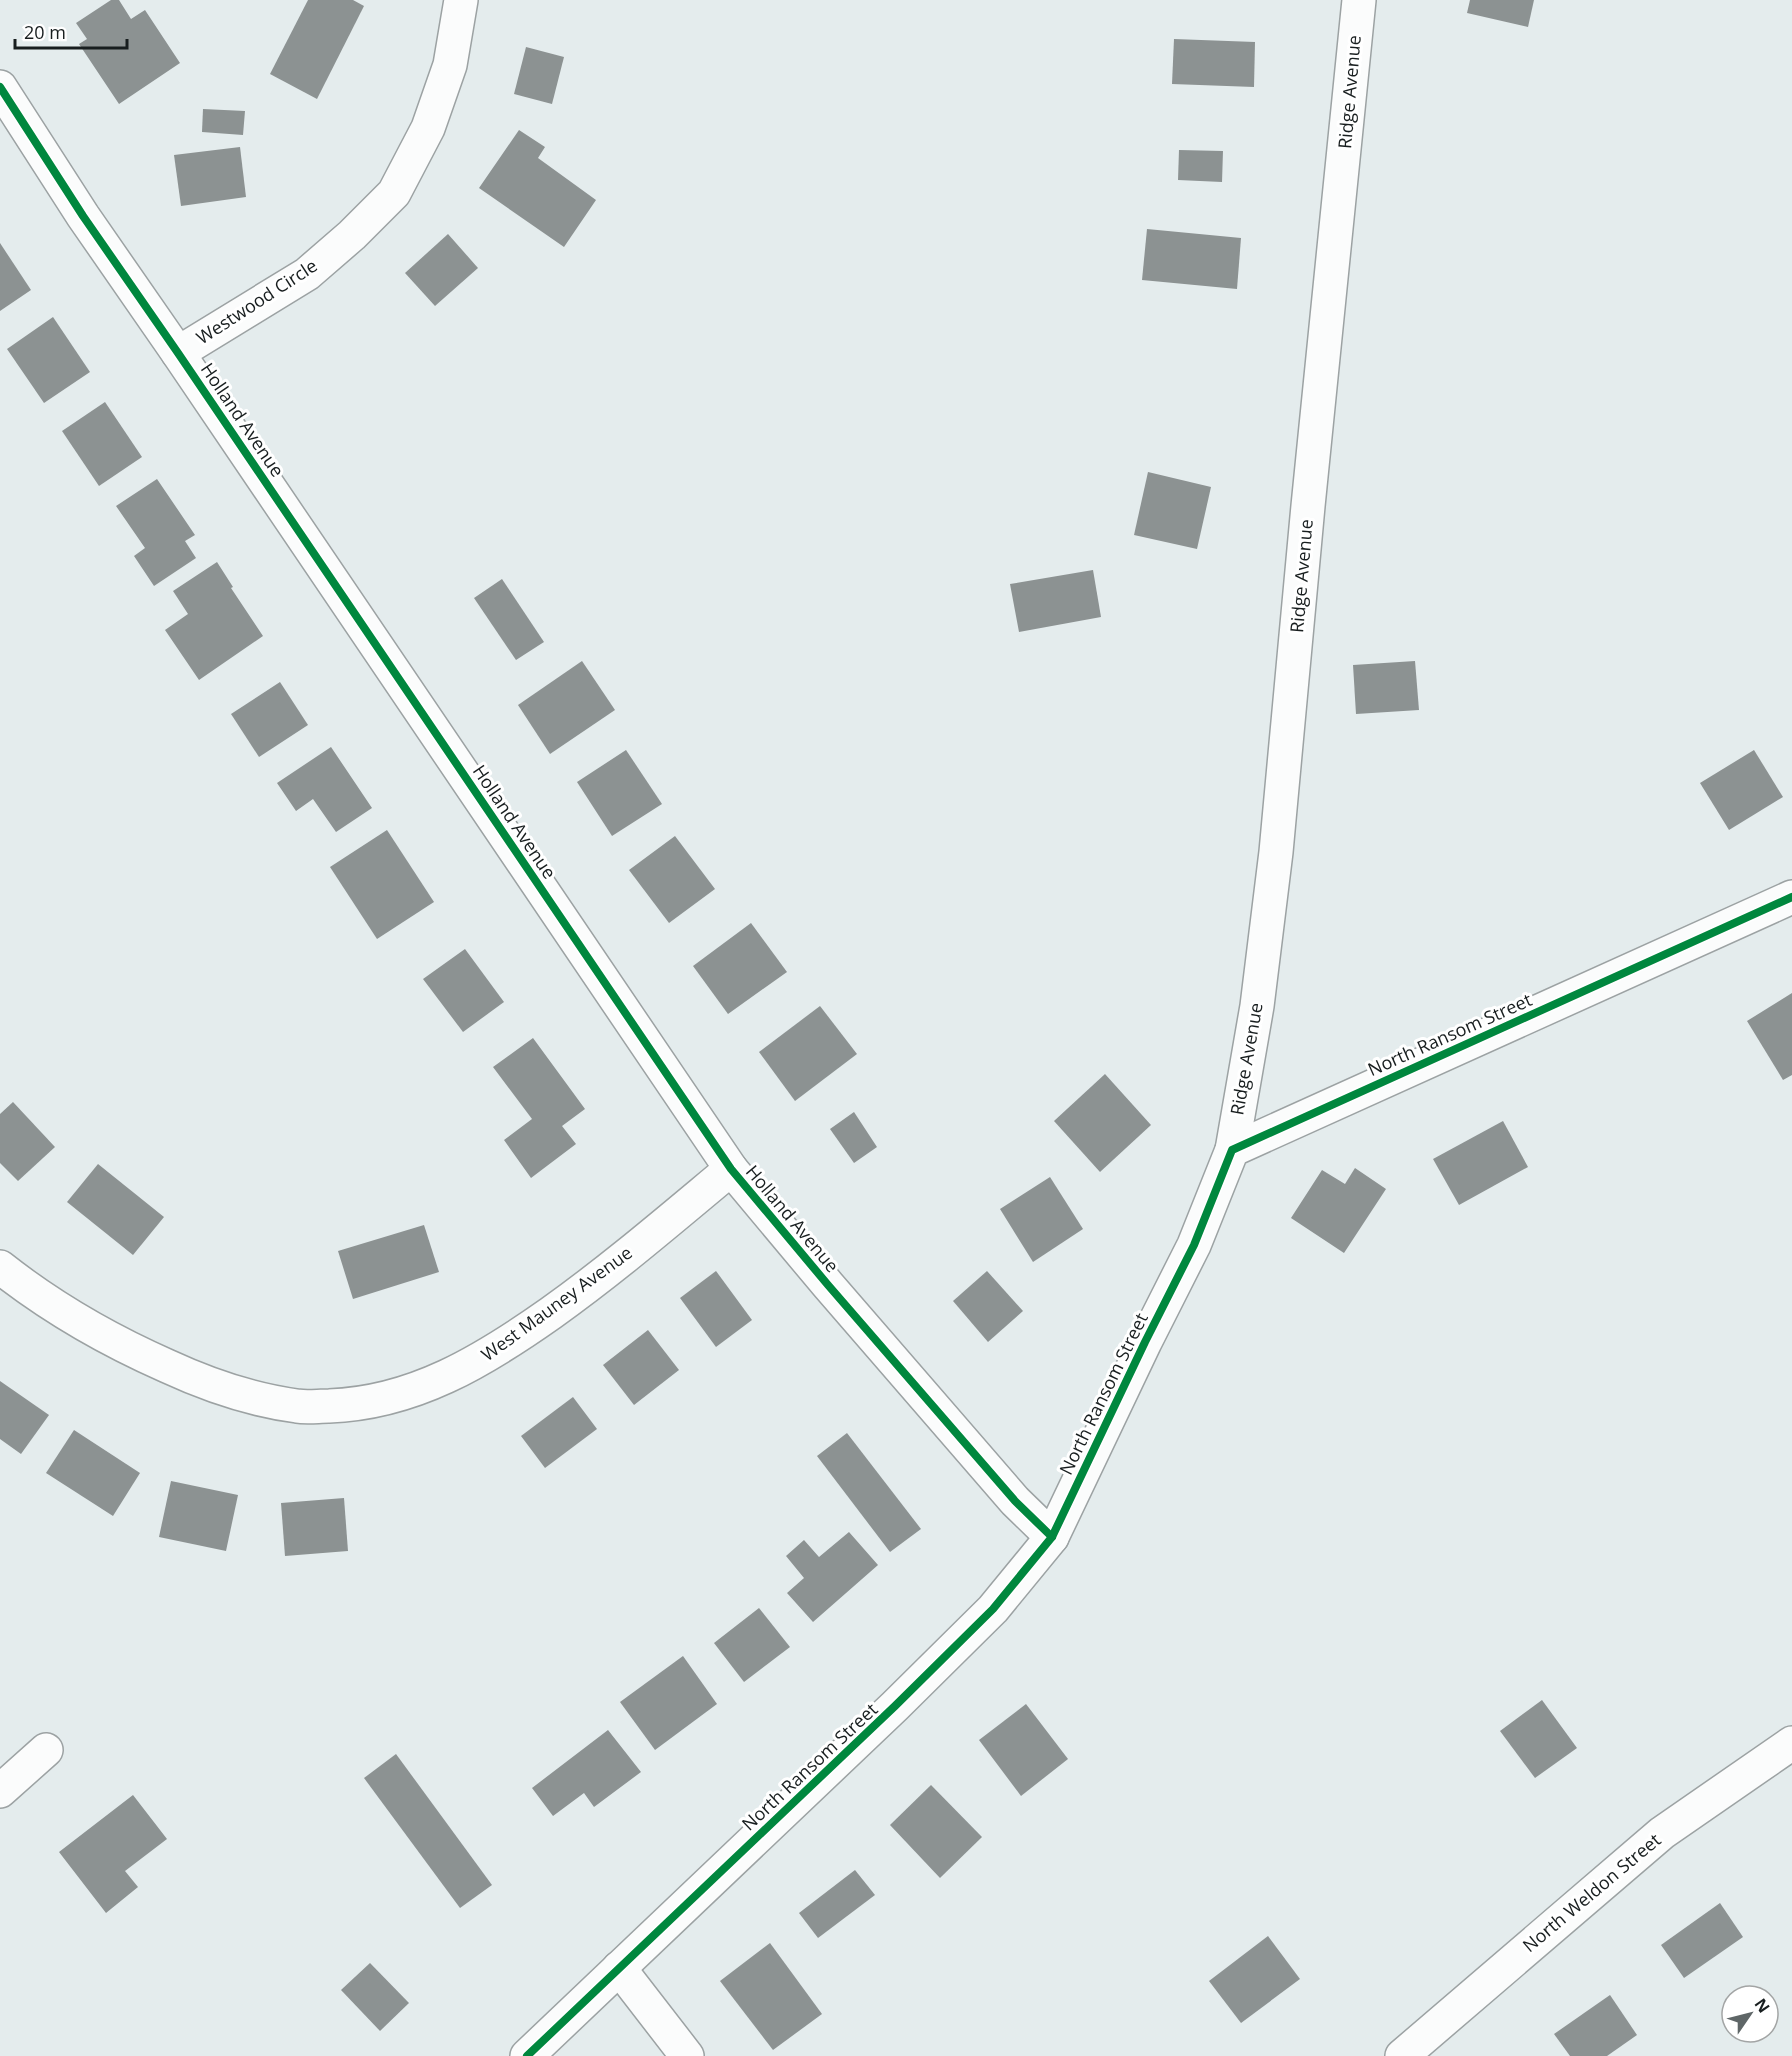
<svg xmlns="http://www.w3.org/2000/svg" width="1792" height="2056" font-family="'Open Sans',sans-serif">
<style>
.building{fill:#8c9292}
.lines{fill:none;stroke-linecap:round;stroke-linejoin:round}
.minor-casing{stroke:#9ca2a3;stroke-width:36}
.minor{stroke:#fbfcfc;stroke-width:33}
.cycleway-casing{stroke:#fff;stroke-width:11}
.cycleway{stroke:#00873e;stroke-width:8}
.labels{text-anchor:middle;stroke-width:6;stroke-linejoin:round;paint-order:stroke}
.street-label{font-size:18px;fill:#181e1f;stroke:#fff}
</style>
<rect width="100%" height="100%" fill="#e4eced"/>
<g class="building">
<path d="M111,0h8l12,19 14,-9 35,53 -61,41 -40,-60 8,-5 -11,-16z"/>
<path d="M308,0h45l11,6 -47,93 -47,-25z"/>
<path d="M1470,0h64l-6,27 -61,-14z"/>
<path d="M1174,39l81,3 -1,45 -82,-3z"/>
<path d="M526,47l38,10 -12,47 -38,-10z"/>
<path d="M203,109l42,2 -2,24 -41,-3z"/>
<path d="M519,130l26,17 -7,11 58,42 -32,47 -85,-59z"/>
<path d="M240,147l6,50 -65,9 -7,-51z"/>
<path d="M1179,150l44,1 -1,31 -44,-2z"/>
<path d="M1147,229l94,9 -4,51 -95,-9z"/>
<path d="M448,234l30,34 -43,38 -30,-33z"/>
<path d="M0,243l31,47 -31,21z"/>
<path d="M53,317l37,55 -46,31 -37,-54z"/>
<path d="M105,402l37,55 -43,29 -37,-55z"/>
<path d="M1148,472l63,15 -14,62 -63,-14z"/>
<path d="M157,479l38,56 -10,6 11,17 -42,28 -20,-30 11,-8 -29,-42z"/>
<path d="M217,562l16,25 -2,1 32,48 -64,44 -34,-50 23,-16 -15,-23z"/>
<path d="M1093,570l8,47 -82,15 -9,-48z"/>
<path d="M502,579l42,63 -28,18 -42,-62z"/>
<path d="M582,661l33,49 -65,44 -32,-49z"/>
<path d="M1415,661l4,49 -63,4 -3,-49z"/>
<path d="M280,682l28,43 -49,32 -28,-43z"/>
<path d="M331,747l41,61 -36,24 -23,-33 -17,12 -19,-28z"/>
<path d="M626,750l36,54 -50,32 -35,-54z"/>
<path d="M1754,750l29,47 -54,33 -29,-47z"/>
<path d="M387,830l47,72 -57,37 -47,-72z"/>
<path d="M675,836l40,53 -46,34 -40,-53z"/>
<path d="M751,923l36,49 -59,42 -35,-48z"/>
<path d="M465,949l39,53 -41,30 -40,-53z"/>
<path d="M1792,993v82l-9,5 -36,-59z"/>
<path d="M820,1006l37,48 -62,47 -36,-49z"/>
<path d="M533,1038l52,71 -23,17 14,18 -45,34 -27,-38 28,-21 -39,-52z"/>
<path d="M1105,1074l46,51 -51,47 -46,-51z"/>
<path d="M13,1102l42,45 -37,34 -18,-18v-49z"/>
<path d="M854,1112l23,35 -23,16 -24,-34z"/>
<path d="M1503,1121l25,46 -69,38 -26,-46z"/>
<path d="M98,1164l66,53 -31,38 -66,-53z"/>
<path d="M1355,1168l31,21 -42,64 -53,-35 31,-48 23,14z"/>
<path d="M1050,1177l33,52 -50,33 -33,-53z"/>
<path d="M424,1225l15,47 -86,27 -15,-48z"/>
<path d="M716,1271l36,49 -36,27 -36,-49z"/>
<path d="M987,1271l36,40 -35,31 -35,-41z"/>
<path d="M648,1330l31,40 -45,35 -31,-40z"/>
<path d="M0,1381l49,34 -28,39 -21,-15z"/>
<path d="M573,1397l24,32 -52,39 -24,-32z"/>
<path d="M74,1430l66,43 -27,43 -67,-43z"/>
<path d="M847,1433l74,96 -31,23 -73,-96z"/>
<path d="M171,1481l67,14 -12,56 -67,-14z"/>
<path d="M344,1498l4,53 -63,5 -4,-53z"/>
<path d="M849,1532l29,33 -65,57 -26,-29 17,-15 -18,-22 18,-16 15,17z"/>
<path d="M759,1608l31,39 -46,35 -30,-39z"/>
<path d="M683,1656l34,48 -62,46 -35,-48z"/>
<path d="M1542,1700l35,48 -42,30 -35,-47z"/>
<path d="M1026,1704l42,55 -47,37 -42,-56z"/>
<path d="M608,1730l33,42 -47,35 -10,-14 -31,23 -21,-28z"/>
<path d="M396,1754l96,131 -32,23 -96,-130z"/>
<path d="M931,1785l51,52 -42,41 -50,-53z"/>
<path d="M133,1795l34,44 -42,32 13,16 -32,26 -47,-61z"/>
<path d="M855,1870l20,25 -57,43 -19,-25z"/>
<path d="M1720,1903l23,34 -59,41 -23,-33z"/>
<path d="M1268,1936l32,43 -59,44 -32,-42z"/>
<path d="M770,1943l52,71 -49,36 -53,-69z"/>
<path d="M370,1963l39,40 -29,28 -39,-41z"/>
<path d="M1610,1995l27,40 -30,21h-37l-16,-22z"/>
</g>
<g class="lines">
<defs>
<g id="minor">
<path d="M0,87l83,129 95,137 553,816 97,116 187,216 37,36"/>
<path d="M178,353l129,-79 45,-39 42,-42 34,-65 22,-63 11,-65"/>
<path d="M1232,1150l25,-144 19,-154 32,-346 51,-506"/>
<path d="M0,1267c52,41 108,73 167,99 41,19 85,34 130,40 10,2 21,0 32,0 85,-3 154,-45 222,-93 63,-45 121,-95 180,-144"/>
<path d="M0,1791l46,-41"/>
<path d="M619,1968l68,88"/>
<path d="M527,2056l368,-350 98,-97 59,-72 93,-195 49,-97 38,-95 560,-253"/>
<path d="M1402,2056l260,-223 130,-90"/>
</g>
</defs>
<use href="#minor" class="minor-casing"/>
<use href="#minor" class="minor"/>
<defs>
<g id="cycleway">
<path d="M0,87l83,129 95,137 553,816 97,116 187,216 37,36"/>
<path d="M527,2056l368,-350 98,-97 59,-72 93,-195 49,-97 38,-95 560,-253"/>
</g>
</defs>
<use href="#cycleway" class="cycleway-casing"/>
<use href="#cycleway" class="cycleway"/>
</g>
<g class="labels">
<g class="street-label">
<text transform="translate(1350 92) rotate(-85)" y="6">Ridge Avenue</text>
<text transform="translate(257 302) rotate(-33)" y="6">Westwood Circle</text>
<text transform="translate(242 420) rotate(56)" y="6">Holland Avenue</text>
<text transform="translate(1302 576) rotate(-85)" y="6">Ridge Avenue</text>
<text transform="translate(514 822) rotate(56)" y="6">Holland Avenue</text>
<text transform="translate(1450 1035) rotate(-24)" y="6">North Ransom Street</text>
<text transform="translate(1247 1059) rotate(-80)" y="6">Ridge Avenue</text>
<text transform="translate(792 1219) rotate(50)" y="6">Holland Avenue</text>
<text transform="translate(557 1304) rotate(-36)" y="6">West Mauney Avenue</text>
<text transform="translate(1104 1394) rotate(-64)" y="6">North Ransom Street</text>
<text transform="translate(810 1767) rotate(-43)" y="6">North Ransom Street</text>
<text transform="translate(1592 1893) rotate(-40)" y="6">North Weldon Street</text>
</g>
</g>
<g transform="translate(1750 2014) rotate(55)"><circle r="28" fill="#ffffff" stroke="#a3a5a5" stroke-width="1.5"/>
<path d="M0-4.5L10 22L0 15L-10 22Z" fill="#5f6667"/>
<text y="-9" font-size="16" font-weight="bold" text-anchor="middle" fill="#181e1f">N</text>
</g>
<path d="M15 39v9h112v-9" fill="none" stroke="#181e1f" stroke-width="3"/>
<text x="24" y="39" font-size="18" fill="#181e1f" stroke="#ffffff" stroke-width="4.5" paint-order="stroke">20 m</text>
</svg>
